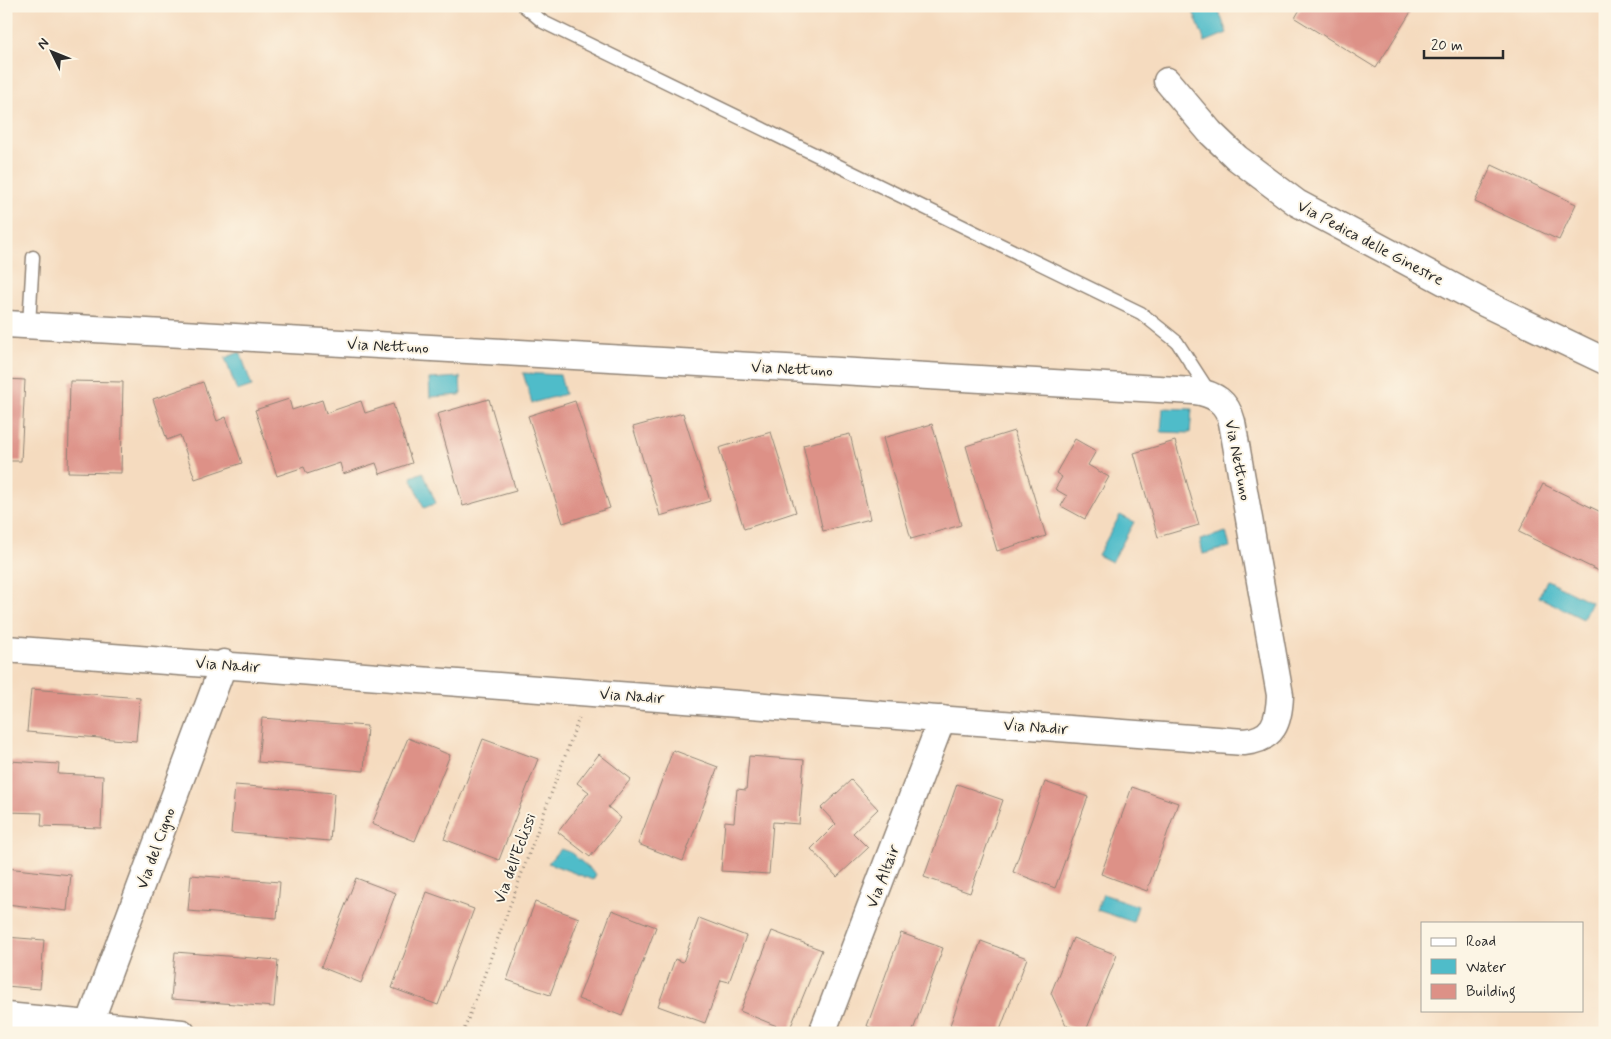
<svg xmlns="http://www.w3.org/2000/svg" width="1611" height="1039" font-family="Mynerve,sans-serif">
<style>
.water{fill:#4fbcc9;stroke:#3d747a}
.building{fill:#dd9187}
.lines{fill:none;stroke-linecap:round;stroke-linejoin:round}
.lane-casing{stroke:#908375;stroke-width:15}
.street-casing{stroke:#908375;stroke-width:29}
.path{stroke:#908375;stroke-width:3;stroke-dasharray:1 4;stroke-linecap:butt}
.lane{stroke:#fff;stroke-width:12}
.street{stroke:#fff;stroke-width:26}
.labels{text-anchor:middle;stroke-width:4;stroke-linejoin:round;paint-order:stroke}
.street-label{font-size:16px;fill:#2b2b2b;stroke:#fcf5e5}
</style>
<rect width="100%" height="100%" fill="#fcf5e5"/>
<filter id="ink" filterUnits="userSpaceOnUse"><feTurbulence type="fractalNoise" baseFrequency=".02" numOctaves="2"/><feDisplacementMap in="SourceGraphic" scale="10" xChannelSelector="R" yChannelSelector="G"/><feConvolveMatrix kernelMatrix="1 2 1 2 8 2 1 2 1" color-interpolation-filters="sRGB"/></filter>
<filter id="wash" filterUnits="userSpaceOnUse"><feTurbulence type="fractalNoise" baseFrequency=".0096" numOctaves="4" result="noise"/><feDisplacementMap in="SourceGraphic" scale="20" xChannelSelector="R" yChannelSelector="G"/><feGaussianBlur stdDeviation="1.12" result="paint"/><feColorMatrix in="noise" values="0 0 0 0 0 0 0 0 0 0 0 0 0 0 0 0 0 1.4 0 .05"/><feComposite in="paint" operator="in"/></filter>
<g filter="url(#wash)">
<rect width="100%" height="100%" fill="#f5dbbf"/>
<g class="water">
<path d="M1191,6h26l10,27 -22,9z"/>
<path d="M240,352l12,34 -15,5 -12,-33z"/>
<path d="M523,373l37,2 5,19 -33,9z"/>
<path d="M460,377l1,18 -31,2 -1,-18z"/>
<path d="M1163,408l29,1 -2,24 -29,-1z"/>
<path d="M423,472l13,31 -12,5 -13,-31z"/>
<path d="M1120,515l14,7 -22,40 -14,-7z"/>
<path d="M1226,532l4,15 -27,7 -3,-14z"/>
<path d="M1547,580l44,22 -8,17 -44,-22z"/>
<path d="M560,849l10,3 26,22 -3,6 -45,-17z"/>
<path d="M1103,894l35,12 -5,16 -36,-12z"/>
</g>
<g id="blocks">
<g class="building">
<path d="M1302,6h110l2,1 -38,61 -81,-50z"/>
<path d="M1492,165l84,39 -17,36 -84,-38z"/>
<path d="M6,379l19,1 -4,81h-15z"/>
<path d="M70,381l53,1 -2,91 -53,-1z"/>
<path d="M203,382l14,39 9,-4 16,46 -47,16 -15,-44 -13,5 -14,-41z"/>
<path d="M289,399l3,11 30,-10 4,13 35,-12 4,12 28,-9 19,59 -32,11 -4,-11 -33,11 -3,-11 -33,11 -3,-7 -27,9 -22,-66z"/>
<path d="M489,399l27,92 -53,15 -26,-92z"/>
<path d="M575,401l35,107 -47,15 -35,-107z"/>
<path d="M683,413l27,88 -50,15 -27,-89z"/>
<path d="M932,424l29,101 -50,14 -28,-101z"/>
<path d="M1014,431l32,105 -49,15 -31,-105z"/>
<path d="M771,432l25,80 -52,17 -25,-81z"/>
<path d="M850,434l20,85 -47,12 -20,-86z"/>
<path d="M1075,439l21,12 -8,14 21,12 -24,42 -24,-13 6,-10 -12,-7 7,-12 -6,-4z"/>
<path d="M1175,441l24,84 -41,12 -24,-84z"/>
<path d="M1543,484l62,30v50l-4,8 -82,-40z"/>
<path d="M31,689l109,9 -4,43 -109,-9z"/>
<path d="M262,718l105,8 -3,45 -106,-9z"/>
<path d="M408,738l42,17 -35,86 -43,-17z"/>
<path d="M483,739l55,20 -39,101 -55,-21z"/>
<path d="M673,750l45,17 -35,94 -45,-17z"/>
<path d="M599,754l32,25 -23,28 13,11 -31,39 -32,-25 31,-40 -12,-9z"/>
<path d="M749,756l55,4 -5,64 -26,-2 -4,52 -48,-3 4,-50 9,1 3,-33 9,1z"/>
<path d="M9,761l50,3 -1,10 45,2 -2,52 -60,-2 1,-13 -35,-1z"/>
<path d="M851,780l27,29 -25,24 15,15 -31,29 -26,-28 25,-25 -15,-16z"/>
<path d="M1045,782l43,15 -33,91 -42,-16z"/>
<path d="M957,784l46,16 -33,93 -46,-16z"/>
<path d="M235,785l99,8 -4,48 -99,-8z"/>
<path d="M1132,787l46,16 -31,88 -46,-17z"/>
<path d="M6,868l65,7 -4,36 -61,-7z"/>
<path d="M191,875l89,7 -3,36 -89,-7z"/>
<path d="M356,878l40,15 -35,90 -40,-16z"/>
<path d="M427,892l47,17 -36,96 -46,-17z"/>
<path d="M535,902l44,16 -29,77 -43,-15z"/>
<path d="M612,910l44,17 -34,89 -44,-17z"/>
<path d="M699,918l47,18 -17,46 -8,-2 -16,43 -47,-17 17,-47 8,3z"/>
<path d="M772,931l50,19 -33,81 -49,-20z"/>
<path d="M901,933l42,15 -31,85h-26l-19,-7z"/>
<path d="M6,937l38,3 -4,49 -34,-3z"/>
<path d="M1073,938l44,17 -32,78 -19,-8 -15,-32z"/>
<path d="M981,941l46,17 -28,75h-27l-22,-8z"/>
<path d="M175,952l103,8 -4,47 -103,-8z"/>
</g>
</g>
</g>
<g filter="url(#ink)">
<use href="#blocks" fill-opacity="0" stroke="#908375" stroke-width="1"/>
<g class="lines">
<defs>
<g id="lane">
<path d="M524,6l19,16 598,291 36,29 33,51"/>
<path d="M29,325l4,-68"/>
</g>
<g id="street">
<path d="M1167,81l43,51 27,26 60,45 189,101 119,57"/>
<path d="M6,324l1188,67c21,3 33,11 38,31l48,273c-1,27 -6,44 -36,47l-1238,-93"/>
<path d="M6,1016l176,17"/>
<path d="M86,1033l138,-370"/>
<path d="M822,1033l120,-314"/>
</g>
</defs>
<use href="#lane" class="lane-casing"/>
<use href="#street" class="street-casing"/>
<path class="path" d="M463,1033l116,-315"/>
<use href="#lane" class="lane"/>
<use href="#street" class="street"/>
</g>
</g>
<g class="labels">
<g class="street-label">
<text transform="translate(1371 242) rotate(28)" y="6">Via Pedica delle Ginestre</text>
<text transform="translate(388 345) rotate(3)" y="6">Via Nettuno</text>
<text transform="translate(792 368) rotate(3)" y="6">Via Nettuno</text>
<text transform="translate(1239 460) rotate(79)" y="6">Via Nettuno</text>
<text transform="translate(228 664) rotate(4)" y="6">Via Nadir</text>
<text transform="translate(632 695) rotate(4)" y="6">Via Nadir</text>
<text transform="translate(1036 726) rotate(4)" y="6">Via Nadir</text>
<text transform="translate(155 848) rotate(-70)" y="6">Via del Cigno</text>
<text transform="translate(514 858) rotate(-70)" y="6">Via dell'Eclissi</text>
<text transform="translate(882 876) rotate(-69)" y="6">Via Altair</text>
</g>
</g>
<rect width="1611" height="1039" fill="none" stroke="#fcf5e5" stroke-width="25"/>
<rect x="1421" y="922" width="162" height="90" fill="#fcf5e5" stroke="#a8a49b"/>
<rect x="1431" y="938" width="25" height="8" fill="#ffffff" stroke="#a8a49b"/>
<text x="1466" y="946" font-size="15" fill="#2b2b2b">Road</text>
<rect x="1431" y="959" width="25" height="15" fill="#4fbcc9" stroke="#a8a49b"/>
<text x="1466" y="972" font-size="15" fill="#2b2b2b">Water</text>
<rect x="1431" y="984" width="25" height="15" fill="#dd9187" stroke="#a8a49b"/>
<text x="1466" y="996" font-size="15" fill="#2b2b2b">Building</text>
<g transform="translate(52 52) rotate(313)" stroke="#fcf5e5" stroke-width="4" paint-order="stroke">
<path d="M0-4L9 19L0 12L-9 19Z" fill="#2b2b2b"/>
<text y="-8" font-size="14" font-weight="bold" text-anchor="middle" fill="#2b2b2b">N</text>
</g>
<path d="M1424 50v8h79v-8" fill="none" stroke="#2b2b2b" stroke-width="2.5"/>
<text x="1431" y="50" font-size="15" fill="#2b2b2b" stroke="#fcf5e5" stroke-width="4" paint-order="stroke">20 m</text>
</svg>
